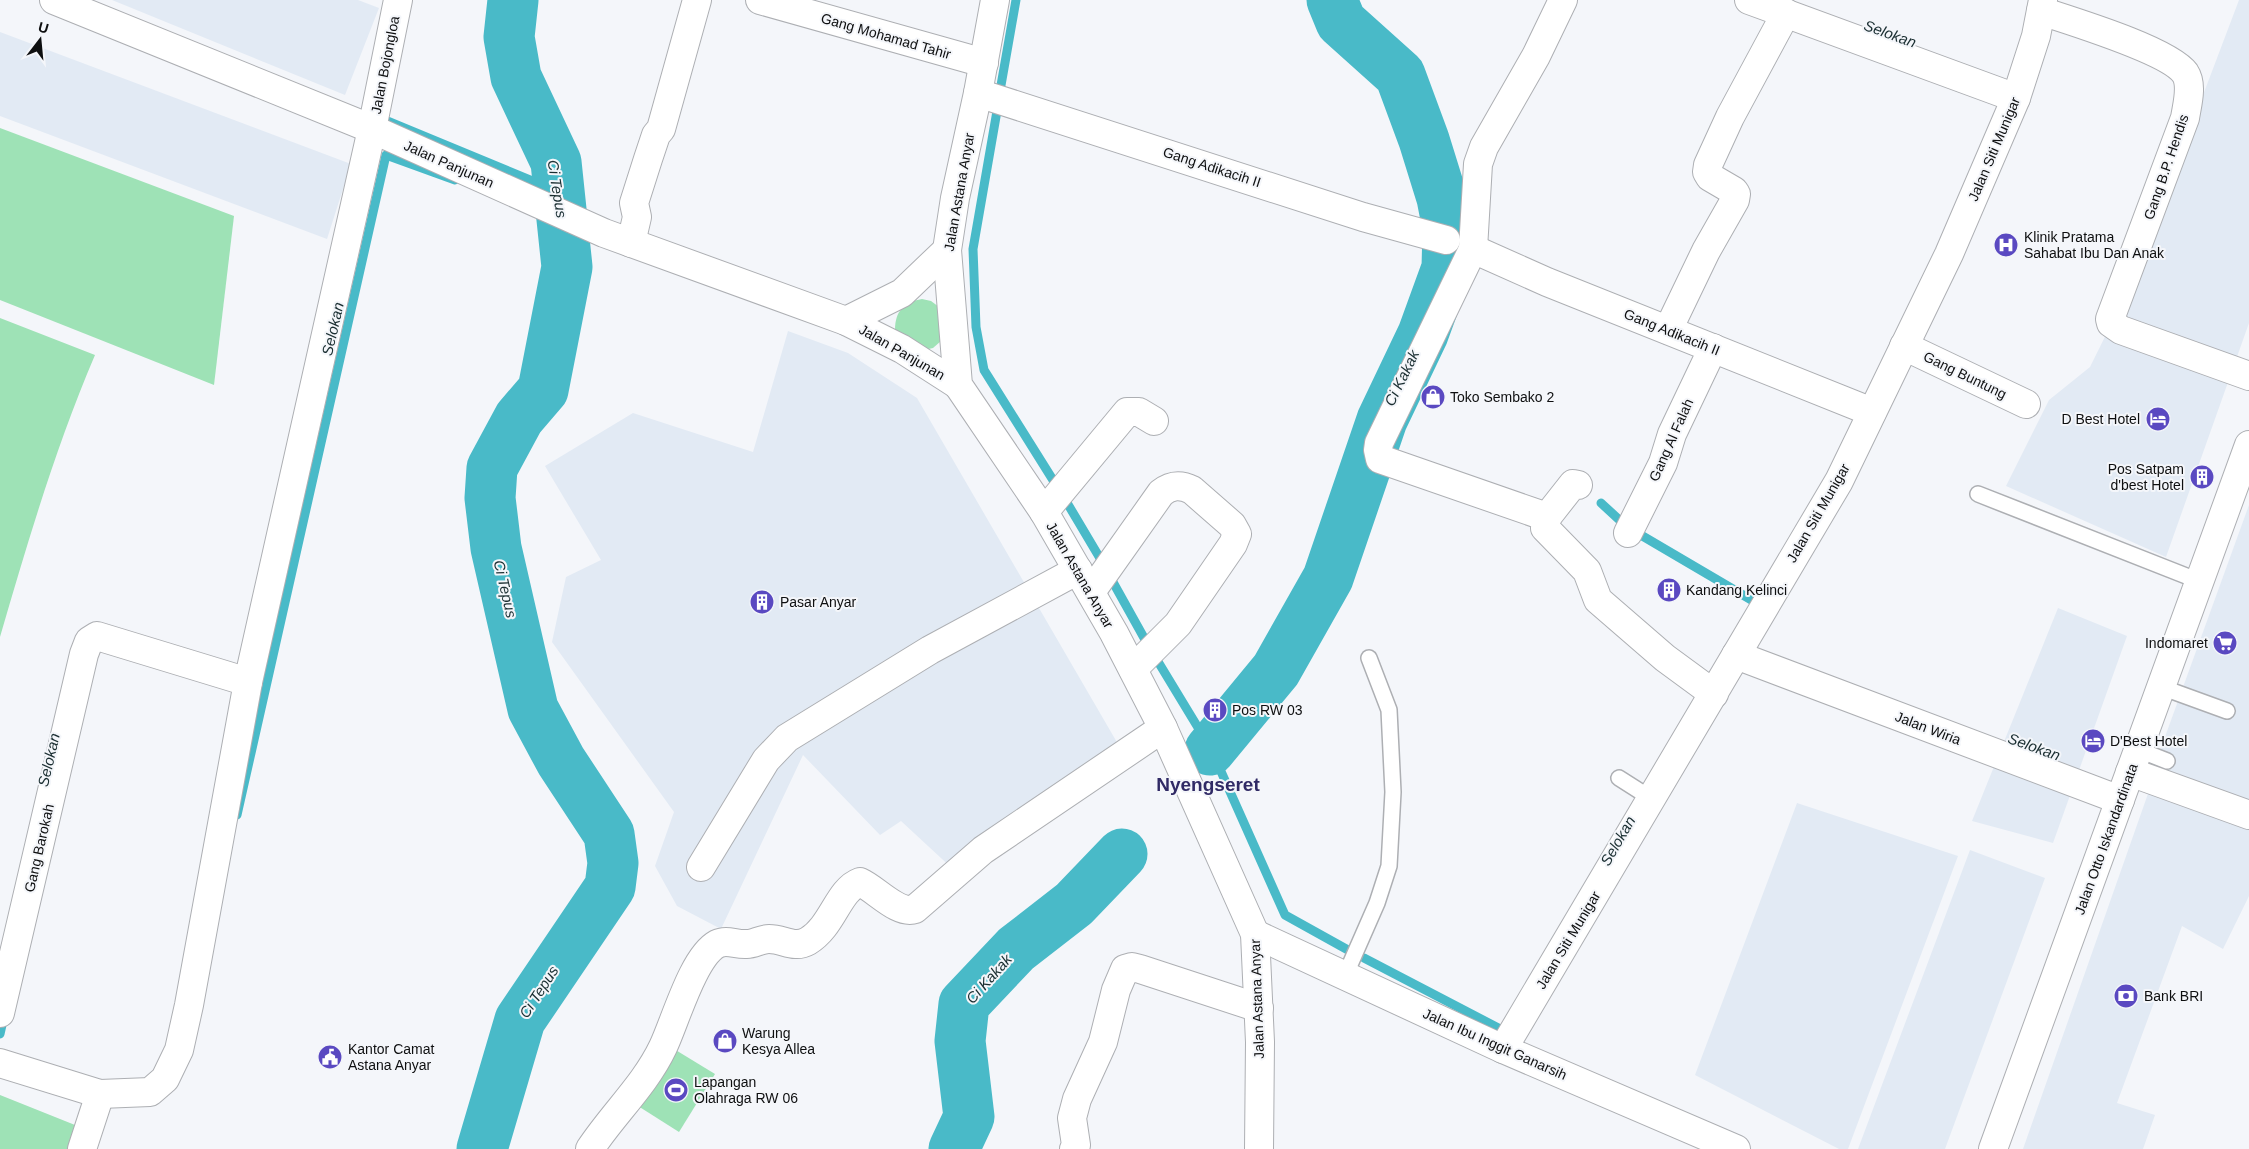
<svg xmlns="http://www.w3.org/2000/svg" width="2249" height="1149" font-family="Helvetica,sans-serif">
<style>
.built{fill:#e2eaf4}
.green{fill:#9ee2b6}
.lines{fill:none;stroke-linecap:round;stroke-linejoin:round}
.stream{stroke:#49bac8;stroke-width:9}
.river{stroke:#49bac8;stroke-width:51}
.service-casing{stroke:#adafb3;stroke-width:18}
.minor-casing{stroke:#adafb3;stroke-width:30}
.secondary-casing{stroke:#adafb3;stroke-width:30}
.primary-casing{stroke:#adafb3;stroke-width:30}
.service{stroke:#fff;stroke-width:15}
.minor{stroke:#fff;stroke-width:28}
.secondary{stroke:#fff;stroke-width:28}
.primary{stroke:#fff;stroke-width:28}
.labels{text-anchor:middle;stroke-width:4;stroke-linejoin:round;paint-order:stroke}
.street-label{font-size:14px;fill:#0e0f10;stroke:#f4f6fa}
.poi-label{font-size:14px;fill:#0e0f10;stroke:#f4f6fa;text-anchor:start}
.water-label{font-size:15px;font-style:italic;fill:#1a2e31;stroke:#f4f6fa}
.district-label{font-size:19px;font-weight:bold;fill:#302a65;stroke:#f4f6fa}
</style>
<rect width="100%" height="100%" fill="#f4f6fa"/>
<g class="built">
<path d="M112,0h246l21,8 -34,87z"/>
<path d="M2239,0h10v323l-83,234 -160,-71 43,-86 41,-33 43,-87z"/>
<path d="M0,32l351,132 -24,75 -327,-123z"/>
<path d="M788,331l60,22 69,45 212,365 -174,108 -54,-50 -21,14 -77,-80 -82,174 -44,-23 -22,-40 19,-54 -122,-170 14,-65 35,-17 -56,-94 88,-53 120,39z"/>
<path d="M2249,505v303l-96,-38z"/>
<path d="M2058,608l69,28 -74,207 -81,-22z"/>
<path d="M2150,788l99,37v71l-26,53 -41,-23 -65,177 38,12 -12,34h-120z"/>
<path d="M1797,803l161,53 -110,293h-9l-144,-74z"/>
<path d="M1970,850l75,28 -100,271h-87z"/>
</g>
<g class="green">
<path d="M0,128l234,88 -20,169 -214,-85z"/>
<path d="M922,299l9,2 8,6 2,34 -8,7 -9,2 -29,-20c0,-18 8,-28 27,-31z"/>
<path d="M0,318l95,37c-39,91 -67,186 -95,282z"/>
<path d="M674,1049l41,25 -36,58 -41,-26z"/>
<path d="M0,1095l95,38 -5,16h-90z"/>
</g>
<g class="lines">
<g class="stream">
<path d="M1000,91l16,-91"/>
<path d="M997,111l-24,138 3,78 8,43 74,118"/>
<path d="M380,118l179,74"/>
<path d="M1063,496l41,69"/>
<path d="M1601,503l26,24"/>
<path d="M1634,531l126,74"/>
<path d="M1109,575l39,70"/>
<path d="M1154,655l57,94 74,166 63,35"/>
<path d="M237,815l149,-660 69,25"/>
<path d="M1364,958l142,74"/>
<path d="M0,1034l4,-18"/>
</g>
<g class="river">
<path d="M1210,750l66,-80 52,-92 54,-158 41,-86 24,-66 1,-39 -6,-31 -18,-58 -24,-65 -59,-53 -9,-22"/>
<path d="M482,1149l38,-129 90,-133 3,-24 -4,-29 -48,-73 -28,-52 -37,-161 -6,-50 2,-30 27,-50 24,-28 24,-123 -11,-105 -40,-85 -7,-40 4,-37"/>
<path d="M954,1149l15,-32 -9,-76 4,-37 52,-55 58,-45 48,-50"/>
</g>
<defs>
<g id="service">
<path d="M1978,494l221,87"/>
<path d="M2161,687l66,24"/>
<path d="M2139,750l28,11"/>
<path d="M1619,778l33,21"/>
<path d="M1345,976l32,-73 12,-37 4,-74 -4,-82 -20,-52"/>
</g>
<g id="minor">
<path d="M760,0l224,63"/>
<path d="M1563,0l-27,56 -52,91 -6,17 -5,85 -94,194 -1,7 2,9 167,58 26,-33 5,1"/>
<path d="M1749,0l267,98"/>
<path d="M2041,11c30,10 127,39 144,62 8,12 2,32 0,45l-75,201 1,4 10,7 128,46"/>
<path d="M978,93l385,124 83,23"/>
<path d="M631,243l6,-26 -3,-14 14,-44 8,-24 5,-6 36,-129"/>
<path d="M1473,249l74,33 325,130"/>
<path d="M1668,330l38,-79 29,-51 1,-6 -2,-3 -24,-14 -3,-5 1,-7 22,-48 56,-104"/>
<path d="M1904,346l122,58"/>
<path d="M1044,512l83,-100h12l15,9"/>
<path d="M1547,517l-2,11 42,43 11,29 67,58 49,36"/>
<path d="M1628,533l35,-70 9,-29 41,-86"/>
<path d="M1091,592l70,-99c10,-8 19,-9 31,-3l40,35 5,9 -4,10 -55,80 -45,45"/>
<path d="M1736,655l384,145"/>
<path d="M2130,772l119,43"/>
<path d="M701,867l65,-107 21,-22 143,-88 148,-80"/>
<path d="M0,1013l84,-359 5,-13 8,-5 151,46"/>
<path d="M1503,1049l336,-568 110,-227 67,-156 20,-62 7,-36"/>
<path d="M0,1063l100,31 50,-2 15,-13 14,-29 10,-45 59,-323 124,-553 26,-129"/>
<path d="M82,1149l18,-55"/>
<path d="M590,1149c23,-35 55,-64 73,-102 12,-25 30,-90 54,-103 10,-5 19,1 30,0 7,0 14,-5 22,-5 15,0 25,10 39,2 25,-15 30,-51 52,-59 16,7 38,33 55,27l68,-59 180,-122"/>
<path d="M1074,1149l2,-4 -4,-27 5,-19 26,-57 13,-52 9,-21 7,-2 8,2 119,39"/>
</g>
<g id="secondary">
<path d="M54,0l318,129 232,104 242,88 56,28 56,36"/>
<path d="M846,321l56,-28 45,-43"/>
<path d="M1255,934l248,115 233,100"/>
</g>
<g id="primary">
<path d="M995,0l-17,93 -23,105 -8,52 11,135 86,127 70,121 49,95 92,206 5,108 -1,107"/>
<path d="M1993,1149l256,-704"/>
</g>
</defs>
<use href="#service" class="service-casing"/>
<use href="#minor" class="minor-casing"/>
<use href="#secondary" class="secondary-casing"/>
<use href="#primary" class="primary-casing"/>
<use href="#service" class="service"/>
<use href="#minor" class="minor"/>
<use href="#secondary" class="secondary"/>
<use href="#primary" class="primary"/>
</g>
<defs>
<symbol id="hospital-disc" viewBox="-11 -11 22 22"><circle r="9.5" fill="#5a49c1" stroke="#f4f6fa"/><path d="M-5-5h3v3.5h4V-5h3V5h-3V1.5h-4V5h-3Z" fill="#fff"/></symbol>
<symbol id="shop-disc" viewBox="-11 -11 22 22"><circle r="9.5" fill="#5a49c1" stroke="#f4f6fa"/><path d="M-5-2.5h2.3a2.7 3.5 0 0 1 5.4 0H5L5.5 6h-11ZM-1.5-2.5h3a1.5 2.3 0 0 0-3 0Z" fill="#fff"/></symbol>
<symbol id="hotel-disc" viewBox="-11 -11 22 22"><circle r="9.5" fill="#5a49c1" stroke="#f4f6fa"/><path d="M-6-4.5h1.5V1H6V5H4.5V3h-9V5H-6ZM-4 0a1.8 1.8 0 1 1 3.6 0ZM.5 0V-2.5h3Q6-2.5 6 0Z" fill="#fff"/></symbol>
<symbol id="building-disc" viewBox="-11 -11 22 22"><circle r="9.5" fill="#5a49c1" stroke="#f4f6fa"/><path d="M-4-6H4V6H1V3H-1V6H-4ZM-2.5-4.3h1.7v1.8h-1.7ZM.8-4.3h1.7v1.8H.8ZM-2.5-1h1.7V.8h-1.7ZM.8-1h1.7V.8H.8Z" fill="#fff"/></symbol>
<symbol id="supermarket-disc" viewBox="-11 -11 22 22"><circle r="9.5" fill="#5a49c1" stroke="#f4f6fa"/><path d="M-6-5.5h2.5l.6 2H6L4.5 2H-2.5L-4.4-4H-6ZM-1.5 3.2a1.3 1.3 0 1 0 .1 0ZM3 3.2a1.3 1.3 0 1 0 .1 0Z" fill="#fff"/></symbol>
<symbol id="bank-disc" viewBox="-11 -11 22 22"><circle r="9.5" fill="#5a49c1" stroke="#f4f6fa"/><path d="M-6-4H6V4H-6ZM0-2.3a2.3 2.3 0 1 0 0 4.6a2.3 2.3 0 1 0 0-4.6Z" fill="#fff"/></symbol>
<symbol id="civic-disc" viewBox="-11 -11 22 22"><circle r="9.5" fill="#5a49c1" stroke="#f4f6fa"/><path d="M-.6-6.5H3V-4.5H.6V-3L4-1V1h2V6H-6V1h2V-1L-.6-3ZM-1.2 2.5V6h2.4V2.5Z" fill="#fff"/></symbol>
<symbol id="stadium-disc" viewBox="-11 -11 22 22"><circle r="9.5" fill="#5a49c1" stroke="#f4f6fa"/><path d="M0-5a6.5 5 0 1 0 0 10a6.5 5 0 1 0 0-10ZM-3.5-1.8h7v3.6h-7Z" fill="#fff"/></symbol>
</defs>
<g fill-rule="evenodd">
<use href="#hospital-disc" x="1992" y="231" width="28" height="28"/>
<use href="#shop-disc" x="1419" y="383" width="28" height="28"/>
<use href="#hotel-disc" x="2144" y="405" width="28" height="28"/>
<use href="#building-disc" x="2188" y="463" width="28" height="28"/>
<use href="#building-disc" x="1655" y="576" width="28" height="28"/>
<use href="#building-disc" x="748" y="588" width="28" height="28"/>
<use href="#supermarket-disc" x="2211" y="629" width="28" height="28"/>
<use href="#building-disc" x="1201" y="696" width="28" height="28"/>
<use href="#hotel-disc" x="2079" y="727" width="28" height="28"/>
<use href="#bank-disc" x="2112" y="982" width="28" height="28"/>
<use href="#shop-disc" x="711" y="1027" width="28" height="28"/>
<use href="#civic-disc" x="316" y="1043" width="28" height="28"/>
<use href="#stadium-disc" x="662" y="1076" width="28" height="28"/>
</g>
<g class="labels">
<g class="street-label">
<text transform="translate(886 36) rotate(16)" y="5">Gang Mohamad Tahir</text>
<text transform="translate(385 65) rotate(-79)" y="5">Jalan Bojongloa</text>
<text transform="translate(1994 149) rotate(-67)" y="5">Jalan Siti Munigar</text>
<text transform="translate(449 164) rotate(24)" y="5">Jalan Panjunan</text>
<text transform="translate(1212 167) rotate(18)" y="5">Gang Adikacih II</text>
<text transform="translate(2166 167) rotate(-71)" y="5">Gang B.P. Hendis</text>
<text transform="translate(959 192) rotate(-80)" y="5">Jalan Astana Anyar</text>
<text transform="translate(1672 332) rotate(22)" y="5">Gang Adikacih II</text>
<text transform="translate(902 352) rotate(30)" y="5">Jalan Panjunan</text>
<text transform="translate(1965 375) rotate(26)" y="5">Gang Buntung</text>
<text transform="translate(1671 440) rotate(-66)" y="5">Gang Al Falah</text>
<text transform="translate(1818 513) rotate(-60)" y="5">Jalan Siti Munigar</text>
<text transform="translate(1080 575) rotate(60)" y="5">Jalan Astana Anyar</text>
<text transform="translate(1928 728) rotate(21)" y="5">Jalan Wiria</text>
<text transform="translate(2106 839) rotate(-70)" y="5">Jalan Otto Iskandardinata</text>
<text transform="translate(39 848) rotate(-77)" y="5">Gang Barokah</text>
<text transform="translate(1568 940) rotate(-59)" y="5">Jalan Siti Munigar</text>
<text transform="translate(1257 999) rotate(-92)" y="5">Jalan Astana Anyar</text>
<text transform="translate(1495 1044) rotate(24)" y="5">Jalan Ibu Inggit Ganarsih</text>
</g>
<g class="poi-label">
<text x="2024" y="242">Klinik Pratama<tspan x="2024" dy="16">Sahabat Ibu Dan Anak</tspan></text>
<text x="1450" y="402">Toko Sembako 2</text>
<text x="2140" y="424" text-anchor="end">D Best Hotel</text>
<text x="2184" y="474" text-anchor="end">Pos Satpam<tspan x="2184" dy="16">d'best Hotel</tspan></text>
<text x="1686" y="595">Kandang Kelinci</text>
<text x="780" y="607">Pasar Anyar</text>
<text x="2208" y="648" text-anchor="end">Indomaret</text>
<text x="1232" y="715">Pos RW 03</text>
<text x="2110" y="746">D'Best Hotel</text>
<text x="2144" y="1001">Bank BRI</text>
<text x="742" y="1038">Warung<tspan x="742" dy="16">Kesya Allea</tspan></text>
<text x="348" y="1054">Kantor Camat<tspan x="348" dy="16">Astana Anyar</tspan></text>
<text x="694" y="1087">Lapangan<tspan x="694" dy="16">Olahraga RW 06</tspan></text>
</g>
<g class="water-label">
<text transform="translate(1890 34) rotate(20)" y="5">Selokan</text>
<text transform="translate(557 189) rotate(81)" y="5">Ci Tepus</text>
<text transform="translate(333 329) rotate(-77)" y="5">Selokan</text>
<text transform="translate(1402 378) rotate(-64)" y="5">Ci Kakak</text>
<text transform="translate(505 589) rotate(77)" y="5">Ci Tepus</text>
<text transform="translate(2034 747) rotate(20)" y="5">Selokan</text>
<text transform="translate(49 760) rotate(-77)" y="5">Selokan</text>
<text transform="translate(1618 841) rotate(-60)" y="5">Selokan</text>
<text transform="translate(989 979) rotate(-48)" y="5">Ci Kakak</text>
<text transform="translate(539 992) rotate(-57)" y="5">Ci Tepus</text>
</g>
<g class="district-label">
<text x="1208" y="791">Nyengseret</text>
</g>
</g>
<g transform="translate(40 40) rotate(16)" stroke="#f4f6fa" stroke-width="4" paint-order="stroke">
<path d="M0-4L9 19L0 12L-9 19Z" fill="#0e0f10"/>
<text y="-8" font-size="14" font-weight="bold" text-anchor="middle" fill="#0e0f10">U</text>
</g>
</svg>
